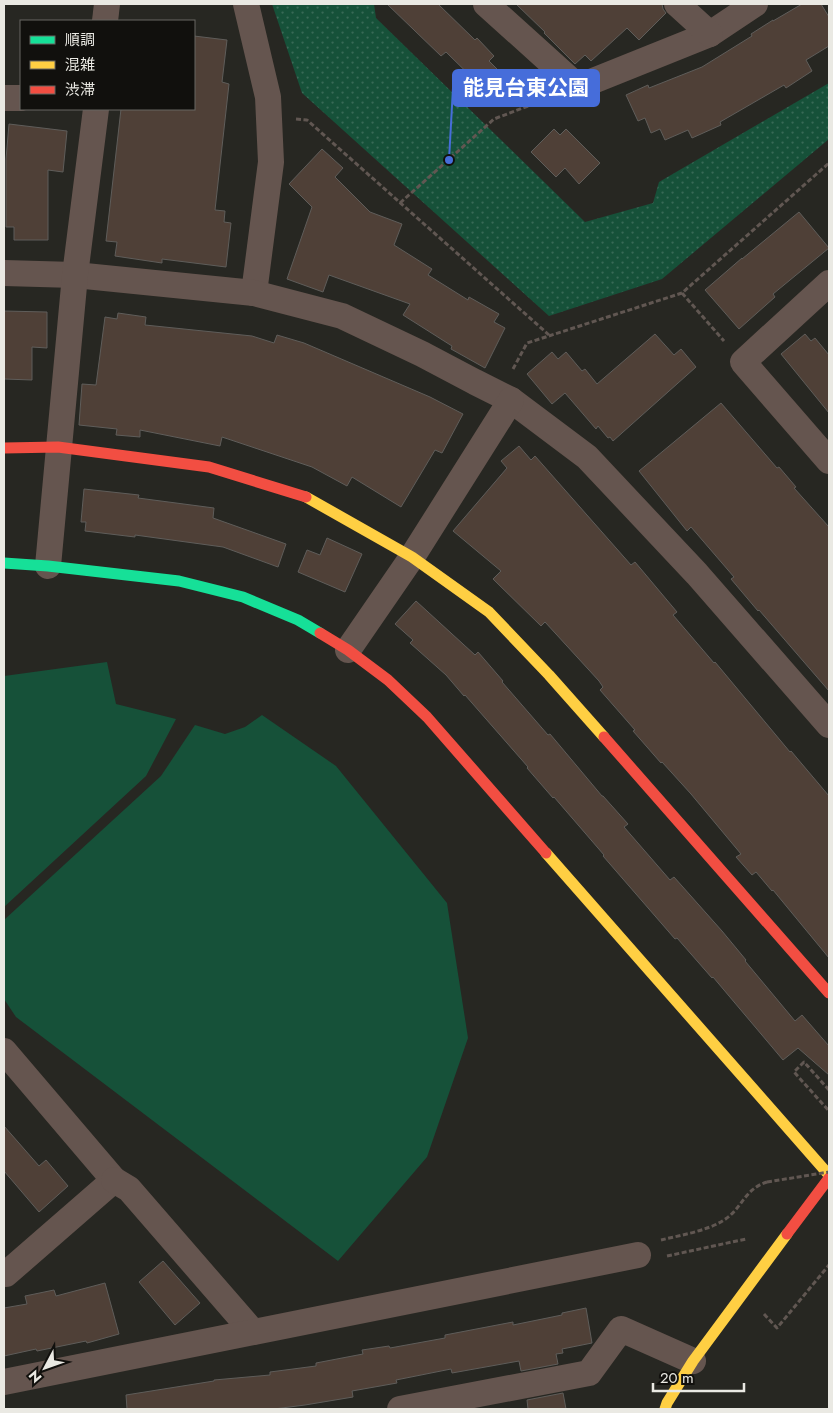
<svg xmlns="http://www.w3.org/2000/svg" width="833" height="1413" font-family="Jost,'Noto Sans JP',sans-serif">
<style>
.grass{fill:url(#grass-dots)}
.garden{fill:#165139}
.building{fill:#4f4037;stroke:#5f5d5a}
.lines{fill:none;stroke-linecap:round;stroke-linejoin:round}
.path{stroke:#615752;stroke-width:3;stroke-dasharray:5 2.5;stroke-linecap:butt}
.street{stroke:#65554f;stroke-width:26}
.fast{stroke:#16e098;stroke-width:11}
.slow{stroke:#ffcf43;stroke-width:11}
.jam{stroke:#f24e42;stroke-width:11}
.path-bridge{stroke:#615752;stroke-width:3;stroke-dasharray:5 2.5;stroke-linecap:butt}
.leader{fill:none;stroke:#466dda;stroke-width:2}
.callout-dot{fill:#466dda;stroke:#11100d;stroke-width:2}
.callout{fill:#466dda;stroke:#466dda;stroke-width:2}
.callout-label{font-size:21px;text-anchor:middle;font-weight:bold;fill:#fff}
</style>
<defs>
<pattern id="grass-dots" width="8" height="8" patternUnits="userSpaceOnUse" patternTransform="scale(1.25)"><rect width="8" height="8" fill="#165139"/><path d="M2 2h.1M6 6h.1" fill="none" stroke="#386a56" stroke-width="1.8" stroke-linecap="round"/></pattern>
</defs>
<rect width="100%" height="100%" fill="#272722"/>
<path class="grass" d="M272,4h102l2,14 209,204 68,-19 6,-21 170,-99v56l-167,140 -113,37 -247,-223z"/>
<g class="garden">
<path d="M107,662l9,42 60,15 -30,57 -142,131v-231z"/>
<path d="M262,715l74,51 111,137 21,135 -41,119 -89,104 -322,-244 -12,-18v-79l157,-144 34,-51 30,9 20,-7z"/>
</g>
<g class="building">
<path d="M387,4h51l37,36 2,-2 17,18 -5,5 19,19 -16,17 -46,-45 -5,4z"/>
<path d="M516,4h146l1,5 3,4 -27,27 -12,-12 -36,33 -6,-6 -10,9 -31,-31 1,-1z"/>
<path d="M802,4h19l8,13v29l-23,14 6,11 -26,17 -2,-3 -64,37 1,3 -29,13 -4,-8 -23,10 -5,-11 -9,4 -6,-15 -7,3 -12,-26 22,-10 1,3 53,-21 50,-31 -1,-2 22,-14v1z"/>
<path d="M194,36l33,4 -5,42 7,2 -14,126 10,1 -1,11 7,1 -5,44 -64,-8v4l-47,-7 2,-14 -11,-1 15,-132h73z"/>
<path d="M9,124l58,7 -4,41 -15,-2v70h-34v-13h-8v-68z"/>
<path d="M554,129l6,6 6,-6 34,34 -21,21 -14,-16 -9,9 -25,-25z"/>
<path d="M322,149l21,19 -8,9 35,35 32,12 -8,21 38,24 -4,6 40,25 1,-3 30,17 -5,8 11,6 -20,40 -34,-19 1,-3 -49,-31 7,-11 -81,-29 -6,17 -36,-13 25,-72 -23,-23z"/>
<path d="M799,212l30,36 -56,46 2,3 -36,32 -34,-39 37,-32v1z"/>
<path d="M4,311l43,1v36l-15,-1v33l-28,-1z"/>
<path d="M118,313l28,4 -1,8 107,11 22,7 3,-8 27,8 126,54 33,17 -21,39 -7,-3 -34,57 -49,-30 -5,9 -35,-19 -90,-30 -2,9 -80,-16v7l-24,-2 1,-6 -38,-4 3,-41 14,1 9,-68 12,2z"/>
<path d="M655,334l19,21 7,-6 15,18 -83,74 -3,-4 -2,1 -10,-12 -2,3 -31,-36 -13,11 -25,-30 25,-22 6,7 8,-7 16,19 3,-2 12,15z"/>
<path d="M805,334l6,7 4,-3 14,17v58l-48,-59z"/>
<path d="M721,403l56,65 2,-1 17,20 -2,1 35,39v164l-70,-81 -1,1 -27,-32 3,-2 -43,-50 -4,4 -48,-60z"/>
<path d="M519,446l12,14 4,-4 96,109 4,-3 42,50 -4,3 41,48 1,-1 75,90 1,-1 38,45v162l-56,-68 -1,1 -16,-19 -4,3 -16,-18 5,-3 -50,-60 -29,-32 -1,1 -28,-32 2,-1 -35,-40 3,-3 -4,-6 -54,-59 -4,4 -48,-47 8,-8 -48,-40 54,-63 -6,-7z"/>
<path d="M84,489l55,6 -1,3 76,10 -1,10 73,26 -8,23 -55,-20 -88,-12v2l-50,-6 1,-9h-5z"/>
<path d="M327,538l35,16 -17,38 -47,-20 9,-22 13,5z"/>
<path d="M416,601l59,54 3,-3 25,29 -1,1 46,53 2,-1 52,62h1l25,28 -4,3 46,53 4,-3 48,54 24,29 -1,1 50,60 7,-6 27,31v29l-31,-27 -15,12 -70,-83 -1,1 -35,-40 -2,1 -72,-83 1,-1 -50,-58 -1,1 -26,-30 1,-1 -63,-72 -1,1 -18,-21 -36,-32 3,-3 -18,-16z"/>
<path d="M4,1126l35,40 7,-6 22,26 -29,26 -35,-41z"/>
<path d="M163,1261l37,42 -25,22 -36,-43z"/>
<path d="M105,1283l14,51 -32,9 -1,-2 -49,10 -1,-2 -32,7v-48l23,-4 -2,-8 29,-6 2,6z"/>
<path d="M586,1308l6,35 -30,6 1,4 -7,1 2,10 -37,7 -2,-10 -67,12 -1,-4 -55,11 1,3 -45,8 1,6 -48,8 -31,4h-147l-1,-14 88,-14v-1l56,-5v-3l46,-6v-3l47,-9 -1,-4 27,-4 1,2 55,-10v-3l68,-13v3l49,-10v-2z"/>
<path d="M563,1393l3,16h-38l-1,-9z"/>
</g>
<g class="lines">
<g class="path">
<path d="M296,119l11,1 242,215"/>
<path d="M400,203l94,-84 55,-21"/>
<path d="M682,293l42,48"/>
<path d="M513,369l14,-26 155,-50 147,-130"/>
<path d="M829,1090l-25,-28 -10,10 35,39"/>
<path d="M661,1240c20,-5 46,-9 63,-20 18,-11 20,-31 43,-38"/>
<path d="M667,1256l79,-17"/>
<path d="M764,1314l13,14 52,-63"/>
</g>
<g class="street">
<path d="M246,4l22,93 3,65 -17,131"/>
<path d="M486,4l92,83 132,-53 45,-30"/>
<path d="M677,4l33,30"/>
<path d="M105,21l2,-17"/>
<path d="M4,98h17"/>
<path d="M4,273l71,2 179,18 88,23 80,38 53,28 36,18 76,57 110,117 132,151"/>
<path d="M829,283l-86,79 86,99"/>
<path d="M48,566l27,-291 21,-166"/>
<path d="M348,650l64,-93 99,-157"/>
<path d="M4,1051l110,129 -108,94h-2"/>
<path d="M114,1180l15,9 124,143"/>
<path d="M4,1382l634,-127"/>
<path d="M400,1409l189,-36 32,-44 72,32"/>
</g>
<path class="fast" d="M4,563l44,3 131,15 64,16 55,23 22,13"/>
<g class="slow">
<path d="M306,497l106,60 77,55 60,63 55,62"/>
<path d="M546,853l283,322"/>
<path d="M665,1409l2,-6 26,-42 94,-127"/>
</g>
<g class="jam">
<path d="M4,448l54,-1 151,20 97,30"/>
<path d="M320,633l28,17 40,30 39,37 119,136"/>
<path d="M604,737l225,256"/>
<path d="M787,1234l42,-56"/>
</g>
<path class="path-bridge" d="M767,1182l62,-10"/>
</g>
<path class="leader" d="M449 160L453 88"/>
<circle class="callout-dot" cx="449" cy="160" r="5"/>
<rect class="callout" x="453" y="70" width="146" height="36" rx="5"/>
<g class="callout-label">
<text x="526" y="95">能見台東公園</text>
</g>
<rect width="833" height="1413" fill="none" stroke="#eae9e3" stroke-width="10"/>
<rect x="20" y="20" width="175" height="90" fill="#11100d" stroke="#686763"/>
<rect x="30" y="36" width="25" height="8" fill="#16e098" stroke="#686763"/>
<text x="65" y="45" font-size="15" fill="#eae9e3">順調</text>
<rect x="30" y="61" width="25" height="8" fill="#ffcf43" stroke="#686763"/>
<text x="65" y="70" font-size="15" fill="#eae9e3">混雑</text>
<rect x="30" y="86" width="25" height="8" fill="#f24e42" stroke="#686763"/>
<text x="65" y="95" font-size="15" fill="#eae9e3">渋滞</text>
<g transform="translate(45 1368) rotate(229)" stroke="#11100d" stroke-width="4" paint-order="stroke">
<path d="M0-4L9 19L0 12L-9 19Z" fill="#eae9e3"/>
<text y="-8" font-size="14" font-weight="bold" text-anchor="middle" fill="#eae9e3">N</text>
</g>
<path d="M653 1383v8h91v-8" fill="none" stroke="#eae9e3" stroke-width="2.5"/>
<text x="660" y="1383" font-size="15" fill="#eae9e3" stroke="#11100d" stroke-width="4" paint-order="stroke">20 m</text>
</svg>
